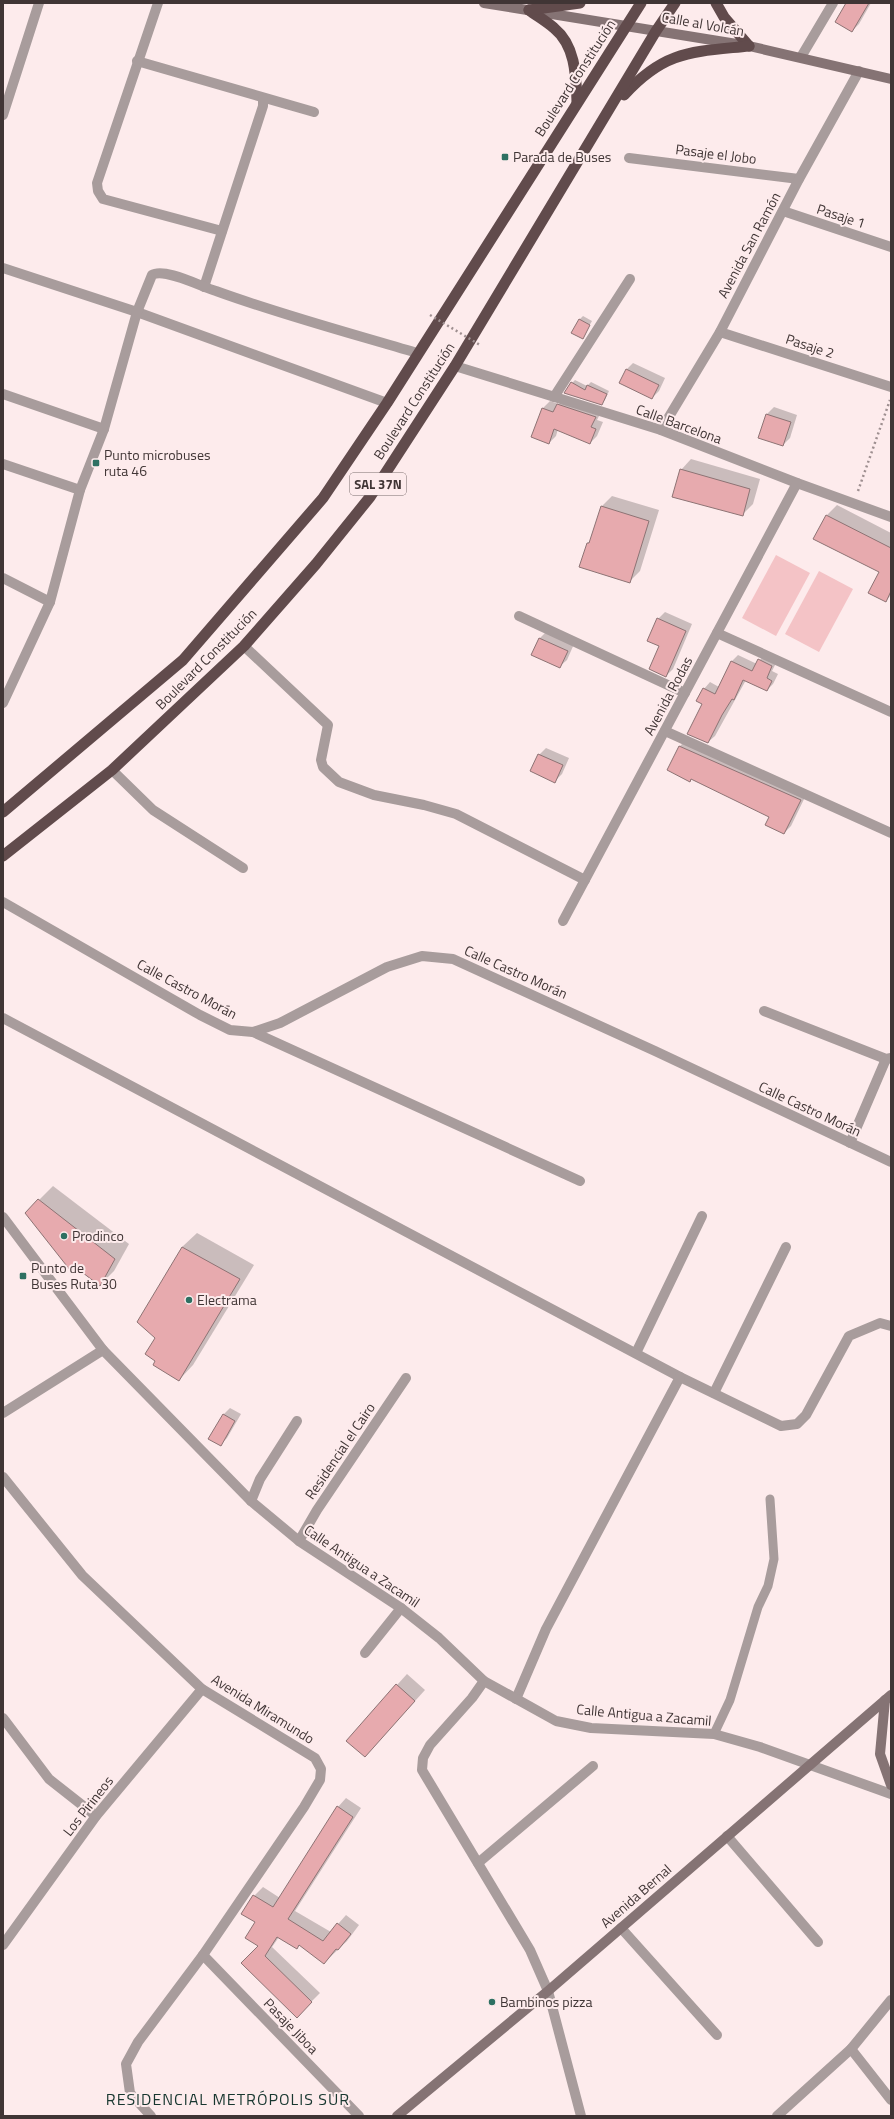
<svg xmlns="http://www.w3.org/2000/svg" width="894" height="2119" font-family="'Titillium Web',sans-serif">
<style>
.green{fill:#f4c3c6}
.shadow{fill:#0003}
.building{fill:#e7aaae;stroke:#8d7374}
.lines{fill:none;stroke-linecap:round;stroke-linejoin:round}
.path{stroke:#9e8f90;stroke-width:2.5;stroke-dasharray:2 3;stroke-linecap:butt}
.service{stroke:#a89c9c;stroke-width:9}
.minor{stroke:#a89c9c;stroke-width:10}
.tertiary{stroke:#a89c9c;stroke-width:10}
.secondary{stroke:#857374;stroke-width:10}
.trunk{stroke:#614b4c;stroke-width:11}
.path-bridge{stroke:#9e8f90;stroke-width:2.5;stroke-dasharray:2 3;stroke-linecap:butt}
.poi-dot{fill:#2e7062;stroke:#fdebec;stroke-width:1.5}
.labels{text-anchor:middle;stroke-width:4;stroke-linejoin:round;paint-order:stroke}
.shield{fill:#fdebec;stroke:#796c6c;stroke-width:1}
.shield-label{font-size:13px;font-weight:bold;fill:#403535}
.street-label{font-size:14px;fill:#403535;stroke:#fdebec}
.poi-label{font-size:14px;fill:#403535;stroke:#fdebec;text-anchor:start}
.quarter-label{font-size:16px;letter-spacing:1px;fill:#183730;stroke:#fdebec}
</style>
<rect width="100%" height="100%" fill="#fdebec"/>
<g class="green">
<path d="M776,555l34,18 -34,63 -34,-18z"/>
<path d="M819,571l34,18 -34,63 -34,-18z"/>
</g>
<g class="shadow">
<path d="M847,3h24l-12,21 -7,7z"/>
<path d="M583,316l9,5 -10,17 -3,-18z"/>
<path d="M633,363l32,15 -6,13 -7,7 -26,-28z"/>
<path d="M575,380l12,6 4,-4 18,9 -4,9 -4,4 -29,-21z"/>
<path d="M565,398l37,12 -5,10 6,2 -6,14 -7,7 -32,-14 -2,7 -7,7 -17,-6 11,-29 7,-7 9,3z"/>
<path d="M774,407l23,8 -7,23 -7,7 -24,-8 8,-23z"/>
<path d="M691,459l69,20 -7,25 -11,11 -61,-45z"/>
<path d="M612,496l47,14 -19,61 -11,11 -41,-39 3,-3 11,-34z"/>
<path d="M837,505l54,28v62l-5,6 -6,-29 -53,-57z"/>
<path d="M665,612l27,12 -19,45 -7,7 -8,-57z"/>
<path d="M547,631l27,13 -7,16 -8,7 -27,-13 8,-16z"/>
<path d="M765,653l13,6 -6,12 6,3 -5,10 -6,6 -21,-10 -31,56 -7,6 -5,-38 1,-15 6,-7 9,5 13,-26 6,-6 19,9z"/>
<path d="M687,739l120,54 -16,33 -7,7 -14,-16 -78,-39 -2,3 -22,-11 12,-24z"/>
<path d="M546,748l23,10 -7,16 -7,7 -16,-26z"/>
<path d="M53,1186l76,58 -15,27 -14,14 -74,-72z"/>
<path d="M197,1233l57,32 -61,100 -14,15 -23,-20 1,-23 25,-90z"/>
<path d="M230,1408l11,6 -14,24 -7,7 3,-30z"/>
<path d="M407,1674l18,16 -60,66 32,-71z"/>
<path d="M346,1798l15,10 -66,103 36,21 15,-17 13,10 -12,16 -23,22 -24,-18 -3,3 -18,-11 -7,10 48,46 -23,23 -38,-70 -3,-24 -13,-9 11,-17 9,-9 17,11 58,-91z"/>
</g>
<g class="building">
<path d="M846,3h23l-17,29 -17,-10z"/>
<path d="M579,319l11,6 -7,14 -12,-6z"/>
<path d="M626,369l33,16 -7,14 -33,-16z"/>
<path d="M571,382l14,8 2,-5 20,9 -5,11 -38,-12z"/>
<path d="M557,404l39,13 -5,10 5,2 -6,15 -36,-15 -5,15 -18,-7 11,-29 11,4z"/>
<path d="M766,414l25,8 -8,24 -25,-8z"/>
<path d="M680,469l70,20 -7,27 -71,-19z"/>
<path d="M601,506l48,15 -19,62 -51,-16 8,-24h2z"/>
<path d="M826,515l65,33v43l-5,11 -18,-9 11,-21 -66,-33z"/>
<path d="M657,618l29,13 -20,46 -17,-8 10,-23 -12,-5z"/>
<path d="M539,638l29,13 -8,17 -29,-13z"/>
<path d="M758,659l14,7 -5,12 5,3 -5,10 -24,-11 -9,20 -2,-1 -10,16 -14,28 -21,-9 15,-30 -6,-3 7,-13 12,6 16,-33 21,10z"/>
<path d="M679,746l122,54 -17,34 -19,-9 4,-8 -78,-38 -1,3 -23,-12z"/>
<path d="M538,754l25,11 -8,18 -25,-12z"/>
<path d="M38,1199l77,60 -15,27 -26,-20 -4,4 -45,-57z"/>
<path d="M182,1247l58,32 -61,102 -26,-16 2,-4 -10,-7 10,-16 -18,-16z"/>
<path d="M223,1414l12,7 -14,25 -13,-7z"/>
<path d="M396,1684l19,17 -50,56 -19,-16z"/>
<path d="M337,1806l16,11 -65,102 35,22 14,-18 14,11 -13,16 -2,-1 -12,15 -25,-19 -2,4 -20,-12 -12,19 47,46 -15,16 -56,-55 17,-17 -13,-8 10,-16 -14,-8 12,-19 20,12z"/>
</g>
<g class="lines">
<path class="path" d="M858,491l32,-91"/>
<path class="service" d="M714,1734l16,-34 28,-93 10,-21 6,-27 -4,-60"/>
<g class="minor">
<path d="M158,3l-61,180 1,8 5,8 119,32"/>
<path d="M801,57l32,-54"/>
<path d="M137,61l177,51"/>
<path d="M3,115l36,-112"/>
<path d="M629,158l170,21"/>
<path d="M783,211l108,36"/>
<path d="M3,268l134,44 250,91"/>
<path d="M204,287l59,-181v-7"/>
<path d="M720,332l171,55"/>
<path d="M455,366l206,64 136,53 94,34"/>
<path d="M3,394l101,35"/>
<path d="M554,397l76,-118"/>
<path d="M661,430l59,-98 79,-153 60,-108"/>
<path d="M3,464l77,26"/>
<path d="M3,578l47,24"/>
<path d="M519,616l166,77"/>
<path d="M717,633l174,79"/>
<path d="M244,646l84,79 -7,35 2,7 16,15 35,13 50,10 32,9 129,66"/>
<path d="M3,703l47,-101 30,-112 24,-61 33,-117 15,-37c12,-8 50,12 64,16 66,24 134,42 201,62"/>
<path d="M665,731l226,102"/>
<path d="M112,770l41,40 90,58"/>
<path d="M3,902l197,113 30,15 23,2 27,-9 107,-56 35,-11 31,3 202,92 236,111"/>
<path d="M563,921l234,-438"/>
<path d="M764,1011l122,48 5,-1"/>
<path d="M3,1018l677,359 101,49 16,-2 9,-9 43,-79 31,-13 11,3"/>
<path d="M253,1032l327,149"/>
<path d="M850,1143l36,-84"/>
<path d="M636,1353l66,-137"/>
<path d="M714,1393l72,-146"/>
<path d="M3,1413l100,-63"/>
<path d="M3,1477l79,98 120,114 113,69 6,11 -1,11 -16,27 -101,148 -65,87 -12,22 4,29 21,23"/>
<path d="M251,1501l9,-22 37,-58"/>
<path d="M299,1541l18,-31 89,-132"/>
<path d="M365,1653l36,-45"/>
<path d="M484,1681l-12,17 -42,47 -7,13 -1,12 108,180 18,41"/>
<path d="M516,1699l30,-70 134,-252"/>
<path d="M3,1718l46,61 47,37"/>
<path d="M727,1836l91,106"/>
<path d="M478,1863l115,-97"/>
<path d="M621,1928l96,107"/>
<path d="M3,1945l93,-129 106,-127"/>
<path d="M203,1955l156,161"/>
<path d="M851,2049l40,51"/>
<path d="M777,2116l74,-67 40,-49"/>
</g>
<g class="tertiary">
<path d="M3,1217l100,133 148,151 48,40 102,67 38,30 45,43 72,40 35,7 123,6 46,13 131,47"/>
<path d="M548,1991l33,125"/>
</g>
<g class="secondary">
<path d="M484,3l265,43 142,33"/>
<path d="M885,1700l-5,54 11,31"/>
<path d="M397,2116l151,-125 343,-296"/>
</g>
<g class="trunk">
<path d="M716,3l8,14 25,29"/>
<path d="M529,10c8,6 17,11 25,18 22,18 22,49 23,74"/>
<path d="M529,10l51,-7"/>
<path d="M624,95c41,-45 68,-43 125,-49"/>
<path d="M3,812l180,-152 140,-162 64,-95 254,-400"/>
<path d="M3,856l109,-86 132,-124 72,-82 54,-67 85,-131 201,-335 19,-28"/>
</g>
<path class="path-bridge" d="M430,315l50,30"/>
</g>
<g class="poi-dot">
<rect x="501" y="153" width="8" height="8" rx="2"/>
<rect x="92" y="459" width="8" height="8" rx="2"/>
<circle cx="64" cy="1236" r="4"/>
<rect x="19" y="1272" width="8" height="8" rx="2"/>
<circle cx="189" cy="1300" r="4"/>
<circle cx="492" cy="2002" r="4"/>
</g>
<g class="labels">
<rect class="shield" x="350" y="473" width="56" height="22" rx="3"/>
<g class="shield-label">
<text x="378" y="489">SAL 37N</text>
</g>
<g class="street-label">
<text transform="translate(703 24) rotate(10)" y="5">Calle al Volcán</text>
<text transform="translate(575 78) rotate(-57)" y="5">Boulevard Constitución</text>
<text transform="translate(716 154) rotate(7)" y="5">Pasaje el Jobo</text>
<text transform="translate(841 216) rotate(18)" y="5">Pasaje 1</text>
<text transform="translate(749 245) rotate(-62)" y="5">Avenida San Ramón</text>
<text transform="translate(810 346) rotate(18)" y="5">Pasaje 2</text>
<text transform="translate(414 401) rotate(-57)" y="5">Boulevard Constitución</text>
<text transform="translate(679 424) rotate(20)" y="5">Calle Barcelona</text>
<text transform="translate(206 659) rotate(-45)" y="5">Boulevard Constitución</text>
<text transform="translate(668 696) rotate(-62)" y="5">Avenida Rodas</text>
<text transform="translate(516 972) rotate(24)" y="5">Calle Castro Morán</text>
<text transform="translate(187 989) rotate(28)" y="5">Calle Castro Morán</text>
<text transform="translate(810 1109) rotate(25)" y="5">Calle Castro Morán</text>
<text transform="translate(340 1451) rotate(-56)" y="5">Residencial el Cairo</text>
<text transform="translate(362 1566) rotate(34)" y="5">Calle Antigua a Zacamil</text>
<text transform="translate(263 1709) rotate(32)" y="5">Avenida Miramundo</text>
<text transform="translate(644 1715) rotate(5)" y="5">Calle Antigua a Zacamil</text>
<text transform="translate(88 1806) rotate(-52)" y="5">Los Pirineos</text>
<text transform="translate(636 1896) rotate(-41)" y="5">Avenida Bernal</text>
<text transform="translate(291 2026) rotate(46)" y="5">Pasaje Jiboa</text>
</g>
<g class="poi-label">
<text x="513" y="162">Parada de Buses</text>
<text x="104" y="460">Punto microbuses<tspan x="104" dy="16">ruta 46</tspan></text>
<text x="72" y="1241">Prodinco</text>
<text x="31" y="1273">Punto de<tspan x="31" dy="16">Buses Ruta 30</tspan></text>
<text x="197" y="1305">Electrama</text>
<text x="500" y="2007">Bambinos pizza</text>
</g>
<g class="quarter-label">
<text x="228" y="2105">RESIDENCIAL METRÓPOLIS SUR</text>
</g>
</g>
<rect width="894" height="2119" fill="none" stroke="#403535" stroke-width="8"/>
</svg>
